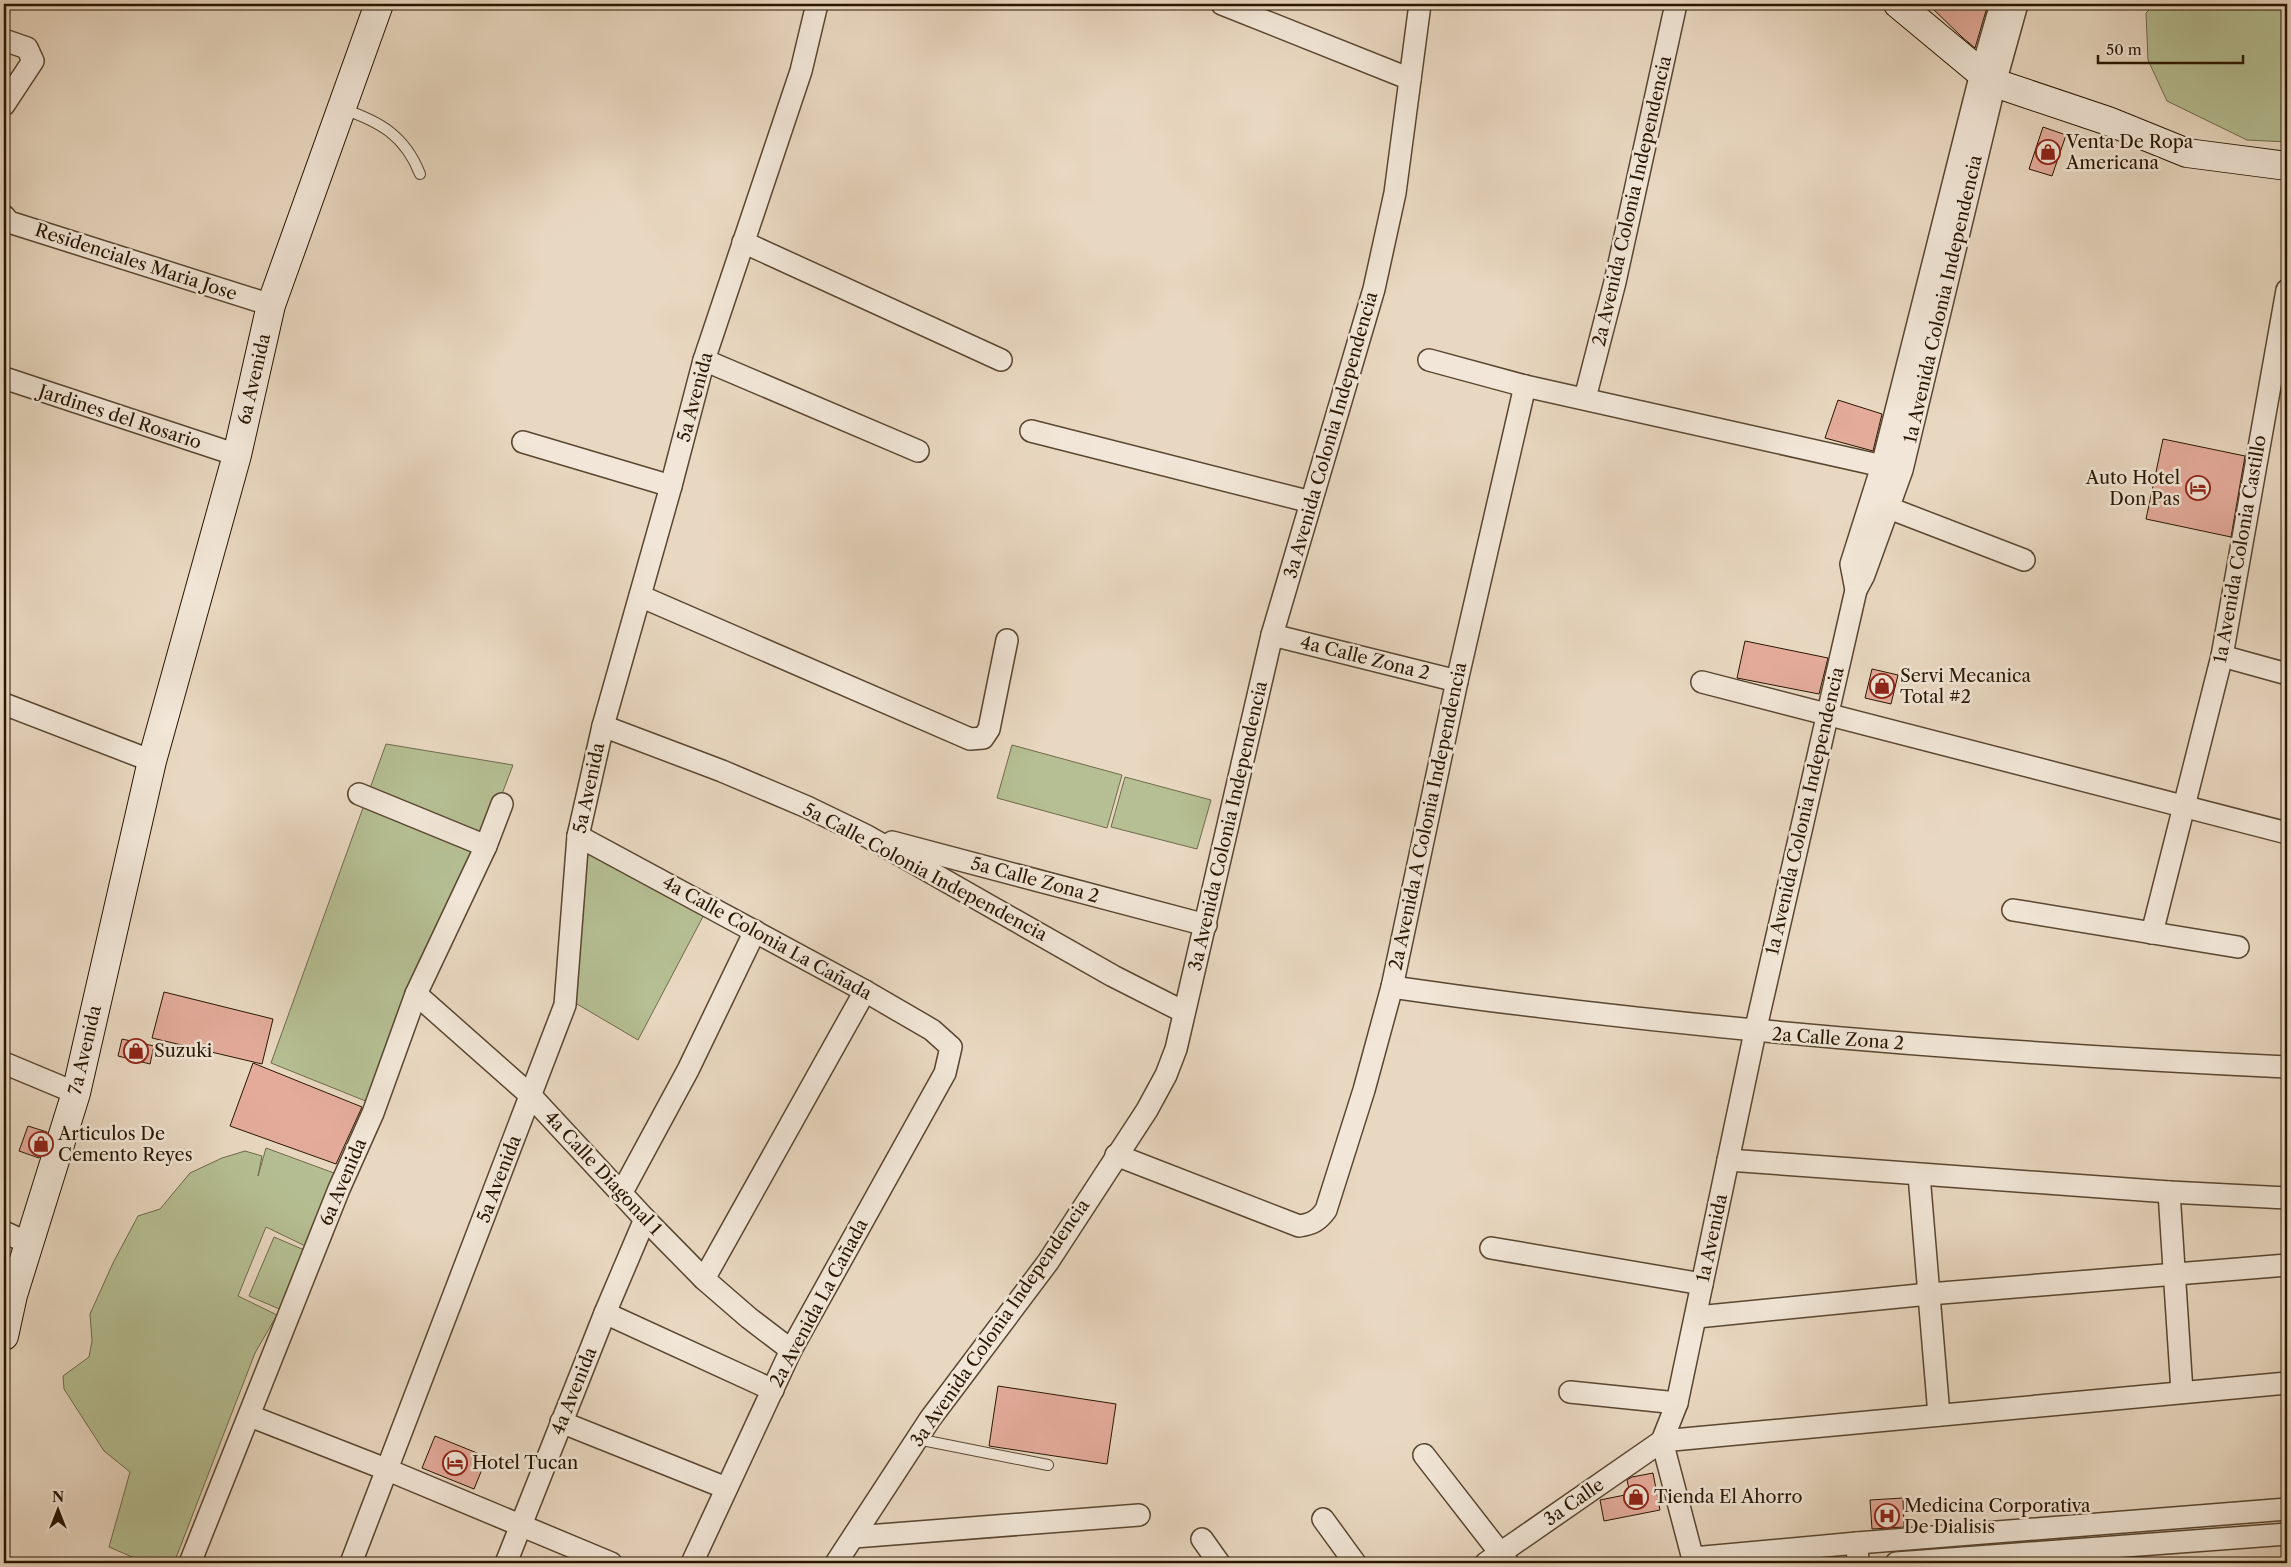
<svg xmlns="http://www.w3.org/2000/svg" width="2291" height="1567" font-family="'Libre Caslon Text',serif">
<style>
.green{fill:#b5bf93;stroke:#6f6a4a}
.building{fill:#e4ab9b;stroke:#291600}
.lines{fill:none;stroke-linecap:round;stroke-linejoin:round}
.lane-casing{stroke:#594630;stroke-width:12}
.street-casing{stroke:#594630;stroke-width:24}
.secondary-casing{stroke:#291600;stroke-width:30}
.lane{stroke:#f1e6d7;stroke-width:10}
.street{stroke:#f1e6d7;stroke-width:21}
.secondary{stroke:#f1e6d7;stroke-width:28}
.labels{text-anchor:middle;stroke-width:5;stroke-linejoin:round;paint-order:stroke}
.poi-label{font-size:18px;fill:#291600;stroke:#f1e6d7;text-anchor:start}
.street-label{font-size:18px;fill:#291600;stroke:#f1e6d7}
</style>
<rect width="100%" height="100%" fill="#e9d8c1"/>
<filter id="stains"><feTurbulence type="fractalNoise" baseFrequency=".004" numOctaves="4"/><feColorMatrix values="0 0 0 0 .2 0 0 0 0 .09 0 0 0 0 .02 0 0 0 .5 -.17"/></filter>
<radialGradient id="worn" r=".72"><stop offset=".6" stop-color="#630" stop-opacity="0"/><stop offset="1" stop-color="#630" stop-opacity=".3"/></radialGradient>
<g class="green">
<path d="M2155,4h132v138l-40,-2 -80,-39 -19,-41 -2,-47z"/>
<path d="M386,744l127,21 -130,343 -112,-45z"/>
<path d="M1012,745l110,30 -15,53 -110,-30z"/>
<path d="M1125,777l86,23 -14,49 -86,-22z"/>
<path d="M579,840l128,69 -69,131 -66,-39z"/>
<path d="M266,1148l87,32 -31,74 -56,-27 -28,69 39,19 -22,38 -81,210h-28l-37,-16 21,-75 -26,-21 -40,-62 -1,-13 26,-19 3,-16 -2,-27 23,-51 25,-47 22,-7 30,-36 32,-15 23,-7 17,5 -4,20z"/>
<path d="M274,1237l35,15 -25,59 -35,-15z"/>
</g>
<g class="building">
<path d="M1928,4h60l-13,44 -13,-11z"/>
<path d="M2043,127l23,8 -14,41 -23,-7z"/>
<path d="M1838,400l44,14 -9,37 -48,-13z"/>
<path d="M2163,439l82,17 -14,81 -85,-18z"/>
<path d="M1745,641l83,17 -9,36 -82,-16z"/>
<path d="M1872,669l26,6 -7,29 -26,-6z"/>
<path d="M164,992l109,27 -11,45 -110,-26z"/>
<path d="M122,1039l32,7 -4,18 -32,-8z"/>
<path d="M253,1063l109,44 -26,57 -106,-38z"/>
<path d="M28,1126l19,6 -8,26 -20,-7z"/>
<path d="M998,1386l118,18 -9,60 -118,-18z"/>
<path d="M435,1436l52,21 -13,32 -52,-21z"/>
<path d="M1653,1473l7,37 -56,11 -4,-21 30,-6 -3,-14 5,-3z"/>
<path d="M1903,1498l1,29 -32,2 -2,-29z"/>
</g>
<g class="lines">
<defs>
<g id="lane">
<path d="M343,109c38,13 62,27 77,65"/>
<path d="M917,1439l131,26"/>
</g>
<g id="street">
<path d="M1222,4l188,75"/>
<path d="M4,40l23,8 6,13 -29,44"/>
<path d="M4,216l5,6 262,83"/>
<path d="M743,242l258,118"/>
<path d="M704,360l214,91"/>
<path d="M1429,360l96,26 371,83"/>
<path d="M4,378l233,77"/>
<path d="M1585,398l30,-116 61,-278"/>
<path d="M1031,431l280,71"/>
<path d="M523,442l148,44"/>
<path d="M1877,501l12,7 135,52"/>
<path d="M1856,590l-5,-26 31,-98 99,-393 20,-69"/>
<path d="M640,596l330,143 13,-1 6,-9 18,-89"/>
<path d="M1272,635l185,46"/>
<path d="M2222,656l65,18"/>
<path d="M1702,682l585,151"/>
<path d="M4,704l148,57"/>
<path d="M603,726l119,45 85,36 58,28 248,141 71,36"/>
<path d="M359,794l127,52"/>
<path d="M578,836l287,155 67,39 19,17 -6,26 -154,277 -99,213"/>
<path d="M892,842l314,83"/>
<path d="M2013,910l225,37"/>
<path d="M2152,933l70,-277 65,-366"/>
<path d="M1392,987c297,43 596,66 895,80"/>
<path d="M416,994l114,101 115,124 59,60 45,39 42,32"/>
<path d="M4,1063l72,30"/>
<path d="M1116,1155l183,71c13,-2 19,-5 27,-16l38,-120 28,-103 65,-306 68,-295"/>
<path d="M1728,1160l441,32 118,6"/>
<path d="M1919,1175l20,240"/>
<path d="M622,1192l66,-122 67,-139"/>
<path d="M2169,1192l13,200"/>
<path d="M4,1232l26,12"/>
<path d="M1491,1248l211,36"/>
<path d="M704,1279l161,-288"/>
<path d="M605,1313l168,77"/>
<path d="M1697,1317l232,-23 358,-29"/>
<path d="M1570,1392l107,11"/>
<path d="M250,1416l138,54 223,93"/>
<path d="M561,1422l165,66"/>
<path d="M1662,1441l15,-38 78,-371 101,-442 8,-15 38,-105 93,-387 22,-79"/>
<path d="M1662,1441l32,122"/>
<path d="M1424,1455l84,108"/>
<path d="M1323,1519l32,44"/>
<path d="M854,1537l285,-22"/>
<path d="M1202,1539l17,24"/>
<path d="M1857,1543l1,20"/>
<path d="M1693,1558l164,-15 430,-34"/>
<path d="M190,1563l149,-374 34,-76 43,-119 70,-148 16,-42"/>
<path d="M351,1563l214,-558 13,-169 25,-110 68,-240 33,-126 97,-289 16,-67"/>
<path d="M506,1563l99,-250 40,-94"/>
<path d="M836,1563l94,-144 118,-157 99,-152 19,-35 10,-26 96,-414 102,-346 21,-96 25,-189"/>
<path d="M1486,1563l176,-122 625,-58"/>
<path d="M1896,1563l391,-29"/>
</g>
<g id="secondary">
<path d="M1898,4l83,69 14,10 113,38 79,32 100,13"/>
<path d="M4,1336l9,-41 63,-202 76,-332 85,-306 34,-150 108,-301"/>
</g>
</defs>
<use href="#lane" class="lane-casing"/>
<use href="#street" class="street-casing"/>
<use href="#secondary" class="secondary-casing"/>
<use href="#lane" class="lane"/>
<use href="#street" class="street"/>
<use href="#secondary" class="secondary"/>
</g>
<defs>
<symbol id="shop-ring" viewBox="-11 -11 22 22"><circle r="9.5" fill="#f1e6d7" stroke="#8f2418" stroke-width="1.5"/><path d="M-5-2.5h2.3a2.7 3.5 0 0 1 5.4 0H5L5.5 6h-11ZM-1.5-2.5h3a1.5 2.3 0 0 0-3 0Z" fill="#8f2418"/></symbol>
<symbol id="hotel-ring" viewBox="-11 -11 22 22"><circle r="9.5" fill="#f1e6d7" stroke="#8f2418" stroke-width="1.5"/><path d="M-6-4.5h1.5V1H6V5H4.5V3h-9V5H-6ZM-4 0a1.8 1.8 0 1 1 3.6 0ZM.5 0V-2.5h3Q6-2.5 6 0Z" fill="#8f2418"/></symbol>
<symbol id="hospital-ring" viewBox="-11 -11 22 22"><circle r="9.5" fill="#f1e6d7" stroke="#8f2418" stroke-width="1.5"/><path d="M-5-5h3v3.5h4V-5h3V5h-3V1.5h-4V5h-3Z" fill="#8f2418"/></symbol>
</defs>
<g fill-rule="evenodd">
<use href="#shop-ring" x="2034" y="138" width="28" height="28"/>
<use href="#hotel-ring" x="2184" y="474" width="28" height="28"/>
<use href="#shop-ring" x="1868" y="672" width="28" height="28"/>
<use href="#shop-ring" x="122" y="1037" width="28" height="28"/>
<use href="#shop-ring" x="27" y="1130" width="28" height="28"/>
<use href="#hotel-ring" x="441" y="1449" width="28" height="28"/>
<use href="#shop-ring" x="1622" y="1483" width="28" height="28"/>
<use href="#hospital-ring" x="1873" y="1502" width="28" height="28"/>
</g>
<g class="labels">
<g class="poi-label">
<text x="2066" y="148">Venta De Ropa<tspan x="2066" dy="21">Americana</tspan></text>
<text x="2180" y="484" text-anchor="end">Auto Hotel<tspan x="2180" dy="21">Don Pas</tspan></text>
<text x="1900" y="682">Servi Mecanica<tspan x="1900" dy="21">Total #2</tspan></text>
<text x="154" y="1057">Suzuki</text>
<text x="58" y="1140">Articulos De<tspan x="58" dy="21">Cemento Reyes</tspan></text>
<text x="472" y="1469">Hotel Tucan</text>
<text x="1654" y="1503">Tienda El Ahorro</text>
<text x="1904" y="1512">Medicina Corporativa<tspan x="1904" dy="21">De Dialisis</tspan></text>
</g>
<g class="street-label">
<text transform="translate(1632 201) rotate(-77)" y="6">2a Avenida Colonia Independencia</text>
<text transform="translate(136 262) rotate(18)" y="6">Residenciales Maria Jose</text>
<text transform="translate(1943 299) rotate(-77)" y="6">1a Avenida Colonia Independencia</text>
<text transform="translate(254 379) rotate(-77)" y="6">6a Avenida</text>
<text transform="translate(695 397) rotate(-75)" y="6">5a Avenida</text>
<text transform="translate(120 417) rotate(18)" y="6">Jardines del Rosario</text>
<text transform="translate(1331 435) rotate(-74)" y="6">3a Avenida Colonia Independencia</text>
<text transform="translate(2240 549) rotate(-80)" y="6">1a Avenida Colonia Castillo</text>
<text transform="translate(1365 658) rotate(14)" y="6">4a Calle Zona 2</text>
<text transform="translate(589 788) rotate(-78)" y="6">5a Avenida</text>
<text transform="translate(1805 811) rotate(-77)" y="6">1a Avenida Colonia Independencia</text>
<text transform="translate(1428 816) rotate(-78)" y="6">2a Avenida A Colonia Independencia</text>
<text transform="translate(1228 826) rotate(-77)" y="6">3a Avenida Colonia Independencia</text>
<text transform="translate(925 872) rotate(28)" y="6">5a Calle Colonia Independencia</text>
<text transform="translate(1035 880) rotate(15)" y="6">5a Calle Zona 2</text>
<text transform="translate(767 938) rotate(29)" y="6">4a Calle Colonia La Cañada</text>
<text transform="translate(1838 1039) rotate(4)" y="6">2a Calle Zona 2</text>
<text transform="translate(85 1050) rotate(-77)" y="6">7a Avenida</text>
<text transform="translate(603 1173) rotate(47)" y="6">4a Calle Diagonal 1</text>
<text transform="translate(499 1179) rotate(-69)" y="6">5a Avenida</text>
<text transform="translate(343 1182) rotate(-67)" y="6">6a Avenida</text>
<text transform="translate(1712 1238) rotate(-78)" y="6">1a Avenida</text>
<text transform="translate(819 1303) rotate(-62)" y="6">2a Avenida La Cañada</text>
<text transform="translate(1000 1323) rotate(-55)" y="6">3a Avenida Colonia Independencia</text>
<text transform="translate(574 1391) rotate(-68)" y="6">4a Avenida</text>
<text transform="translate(1574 1502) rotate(-35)" y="6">3a Calle</text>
</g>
</g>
<rect width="2291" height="1567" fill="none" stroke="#e9d8c1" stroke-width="20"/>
<rect x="5" y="5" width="2281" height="1557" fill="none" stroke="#291600" stroke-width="2.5"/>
<rect x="10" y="10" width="2271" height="1547" fill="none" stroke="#291600"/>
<g transform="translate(58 1510)" stroke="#f1e6d7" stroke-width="4" paint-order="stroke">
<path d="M0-4L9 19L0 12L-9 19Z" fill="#291600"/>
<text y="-8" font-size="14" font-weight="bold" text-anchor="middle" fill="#291600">N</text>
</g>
<path d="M2098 55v8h145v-8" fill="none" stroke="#291600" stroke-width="2.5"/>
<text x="2106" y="55" font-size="15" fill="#291600" stroke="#f1e6d7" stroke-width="4" paint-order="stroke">50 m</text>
<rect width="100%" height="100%" filter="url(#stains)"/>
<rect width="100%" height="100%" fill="url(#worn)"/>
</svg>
